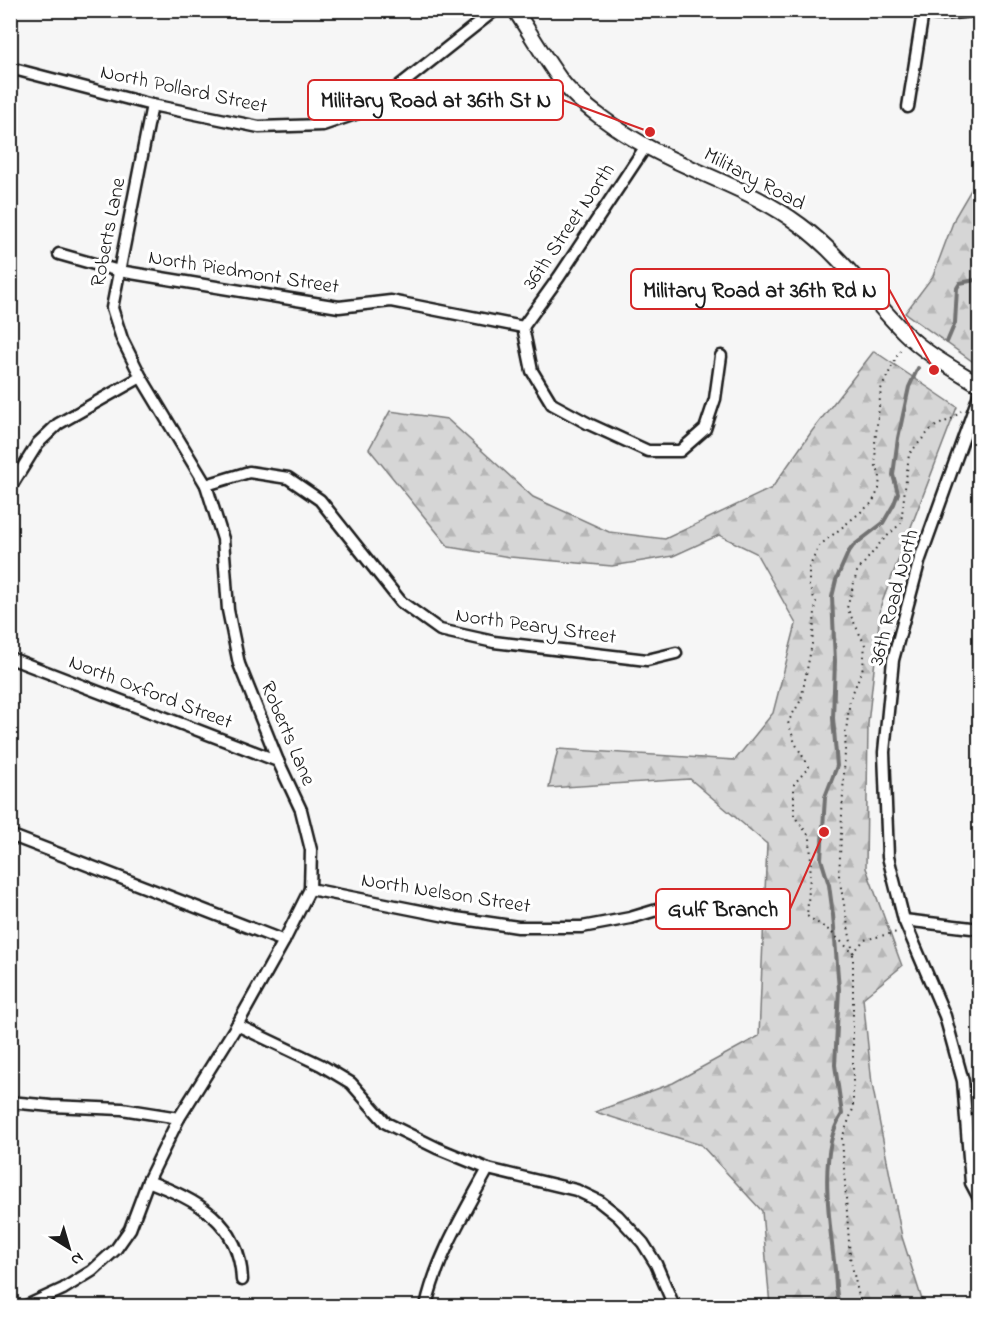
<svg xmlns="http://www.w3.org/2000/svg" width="990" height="1317" font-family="'Indie Flower',sans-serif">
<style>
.forest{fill:url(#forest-firs);stroke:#797979;stroke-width:1.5}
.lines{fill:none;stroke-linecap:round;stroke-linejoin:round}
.stream{stroke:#727272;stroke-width:4}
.minor-casing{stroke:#1c1c1c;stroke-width:15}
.tertiary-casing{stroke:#1c1c1c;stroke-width:16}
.secondary-casing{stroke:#1c1c1c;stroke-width:18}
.path{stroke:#1c1c1c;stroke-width:2;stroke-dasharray:1.5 4.5;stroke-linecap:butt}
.minor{stroke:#fff;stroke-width:10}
.tertiary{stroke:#fff;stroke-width:12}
.secondary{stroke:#fff;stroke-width:14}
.labels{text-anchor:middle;stroke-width:6;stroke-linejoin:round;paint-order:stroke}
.street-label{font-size:21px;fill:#1c1c1c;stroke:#fff}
.leader{fill:none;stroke:#d62828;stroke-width:2}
.callout-dot{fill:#d62828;stroke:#fff;stroke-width:2}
.callout{fill:#fff;stroke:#d62828;stroke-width:2}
.callout-label{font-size:22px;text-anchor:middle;font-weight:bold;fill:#1c1c1c}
</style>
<defs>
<pattern id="forest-firs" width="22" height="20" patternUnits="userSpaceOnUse" patternTransform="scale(1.5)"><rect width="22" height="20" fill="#d6d6d6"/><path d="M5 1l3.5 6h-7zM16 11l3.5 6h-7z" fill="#b7b7b7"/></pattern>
</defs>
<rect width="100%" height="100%" fill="#f6f6f6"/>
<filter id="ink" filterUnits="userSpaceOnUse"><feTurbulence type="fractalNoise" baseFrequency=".0167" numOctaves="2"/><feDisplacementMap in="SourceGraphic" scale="12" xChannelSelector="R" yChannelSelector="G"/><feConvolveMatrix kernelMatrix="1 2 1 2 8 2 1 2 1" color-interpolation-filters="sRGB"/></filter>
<g filter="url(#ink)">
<g class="forest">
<path d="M979,176v190l-74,-53 28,-37 22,-59z"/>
<path d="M874,351l83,56 -76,198 -13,119 -2,144 36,98 -39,32 9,86 30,153 22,69h-154l-8,-95 -61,-66 -106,-33 78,-29 86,-47 8,-192 -77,-65 -141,9 9,-39 177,11 38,-47 23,-89 -40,-71 -37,-18 -46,21 -61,10 -102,-9 -61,-10 -80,-98 21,-38 57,8 86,78 76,35 56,7 107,-51 40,-57z"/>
</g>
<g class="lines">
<g class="stream">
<path d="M947,342l8,-19 2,-35 3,-5 20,-4"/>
<path d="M840,1306c-5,-10 -4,-25 -5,-36 -5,-45 -18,-118 7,-156l-7,-49 4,-76 -6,-74 -4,-30 -8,-26 4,-62 12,-31 -4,-48 2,-57 -3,-64 4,-17 12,-27 5,-7 30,-23 11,-19 4,-11 -5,-18 5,-37 11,-51 9,-19"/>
</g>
<defs>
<g id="minor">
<path d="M10,68l142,37 107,22 64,-2 47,-16 125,-99"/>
<path d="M908,107l15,-95"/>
<path d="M59,254l60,17 220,36 52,-6 132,26"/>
<path d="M523,327l9,44 20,33 37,20 59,27h32l25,-22 10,-30 6,-43"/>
<path d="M523,327l36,-50 87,-131"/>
<path d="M980,392l-60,167 -27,101 -9,92 4,105 16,63 41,96 18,65 8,102 9,17"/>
<path d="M206,485l43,-13 39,6 32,22 81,102 39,28 54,12 153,18 29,-7"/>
<path d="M10,488l28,-45 20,-19 83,-47"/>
<path d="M10,658l268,103"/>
<path d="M10,835l274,106"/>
<path d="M310,889l146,29 62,9h64l48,-9 50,-15"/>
<path d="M904,920l76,9"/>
<path d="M237,1025l84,40 30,18 35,40 51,25 51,21 88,21 23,11 19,15 25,27 13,21 18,42"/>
<path d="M10,1102l41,4 71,3 57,9"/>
<path d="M148,1181c48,19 92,40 94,99"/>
<path d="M26,1306l37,-17 29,-18 24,-22 14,-20 18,-48 31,-63 58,-93 47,-84 26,-52 1,-39 -10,-40 -23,-49 -39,-97 -11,-54 -5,-71 -17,-54 -65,-108 -19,-38 -10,-31 40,-203"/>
<path d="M426,1306c11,-49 38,-93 62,-137"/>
</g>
<path id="tertiary" d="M913,10l25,4 39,-4"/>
<path id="secondary" d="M515,10c15,23 29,47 45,69 18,25 59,52 86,67 50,28 108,44 154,79 41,30 69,72 105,108 21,21 49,36 75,52"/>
</defs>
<use href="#minor" class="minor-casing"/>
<use href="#tertiary" class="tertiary-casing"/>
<use href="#secondary" class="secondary-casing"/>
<g class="path">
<path d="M853,953l-14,-76 7,-146 4,-31 13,-33 2,-22 -18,-37 10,-36 24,-30 20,-19 8,-69 23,-26 21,-10 8,-7"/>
<path d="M853,953l11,-13 33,-8"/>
<path d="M861,1306l-11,-49 -8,-119 11,-29v-156l-23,-22 -23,-15 4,-54 -1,-25 -16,-21v-32l15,-17 -14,-24 -7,-21 13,-22 11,-56 4,-42 -7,-15v-19l10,-22 53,-43 7,-14 1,-15 -4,-6 -1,-25 6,-54 20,-41"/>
</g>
<use href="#minor" class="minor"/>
<use href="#tertiary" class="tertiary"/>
<use href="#secondary" class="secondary"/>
</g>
</g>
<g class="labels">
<g class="street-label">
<text transform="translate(184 88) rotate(12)" y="7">North Pollard Street</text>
<text transform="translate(755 178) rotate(28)" y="7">Military Road</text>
<text transform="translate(568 226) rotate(-56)" y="7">36th Street North</text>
<text transform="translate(107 232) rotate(-79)" y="7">Roberts Lane</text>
<text transform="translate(244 271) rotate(9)" y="7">North Piedmont Street</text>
<text transform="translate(893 597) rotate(-75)" y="7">36th Road North</text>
<text transform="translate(536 625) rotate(8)" y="7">North Peary Street</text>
<text transform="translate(151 691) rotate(21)" y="7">North Oxford Street</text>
<text transform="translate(289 733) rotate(67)" y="7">Roberts Lane</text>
<text transform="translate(446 892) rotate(9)" y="7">North Nelson Street</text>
</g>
</g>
<path class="leader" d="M650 132L563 100M934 370L889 289M824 832L790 909"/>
<g class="callout-dot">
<circle cx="650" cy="132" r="6"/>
<circle cx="934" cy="370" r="6"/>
<circle cx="824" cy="832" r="6"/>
</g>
<g class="callout">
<rect x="308" y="80" width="255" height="40" rx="6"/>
<rect x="631" y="269" width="258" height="40" rx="6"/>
<rect x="656" y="889" width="134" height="40" rx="6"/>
</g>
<g class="callout-label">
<text x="436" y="107">Military Road at 36th St N</text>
<text x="760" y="297">Military Road at 36th Rd N</text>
<text x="723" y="916">Gulf Branch</text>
</g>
<rect width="990" height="1317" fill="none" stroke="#fff" stroke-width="36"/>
<rect x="18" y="18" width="954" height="1281" fill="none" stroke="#1c1c1c" stroke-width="2" filter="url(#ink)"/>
<g transform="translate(69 1248) rotate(143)" stroke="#ffffff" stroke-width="4.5" paint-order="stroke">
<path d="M0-4.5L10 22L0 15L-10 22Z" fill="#1c1c1c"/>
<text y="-9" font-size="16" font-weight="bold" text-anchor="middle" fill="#1c1c1c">N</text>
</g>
</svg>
